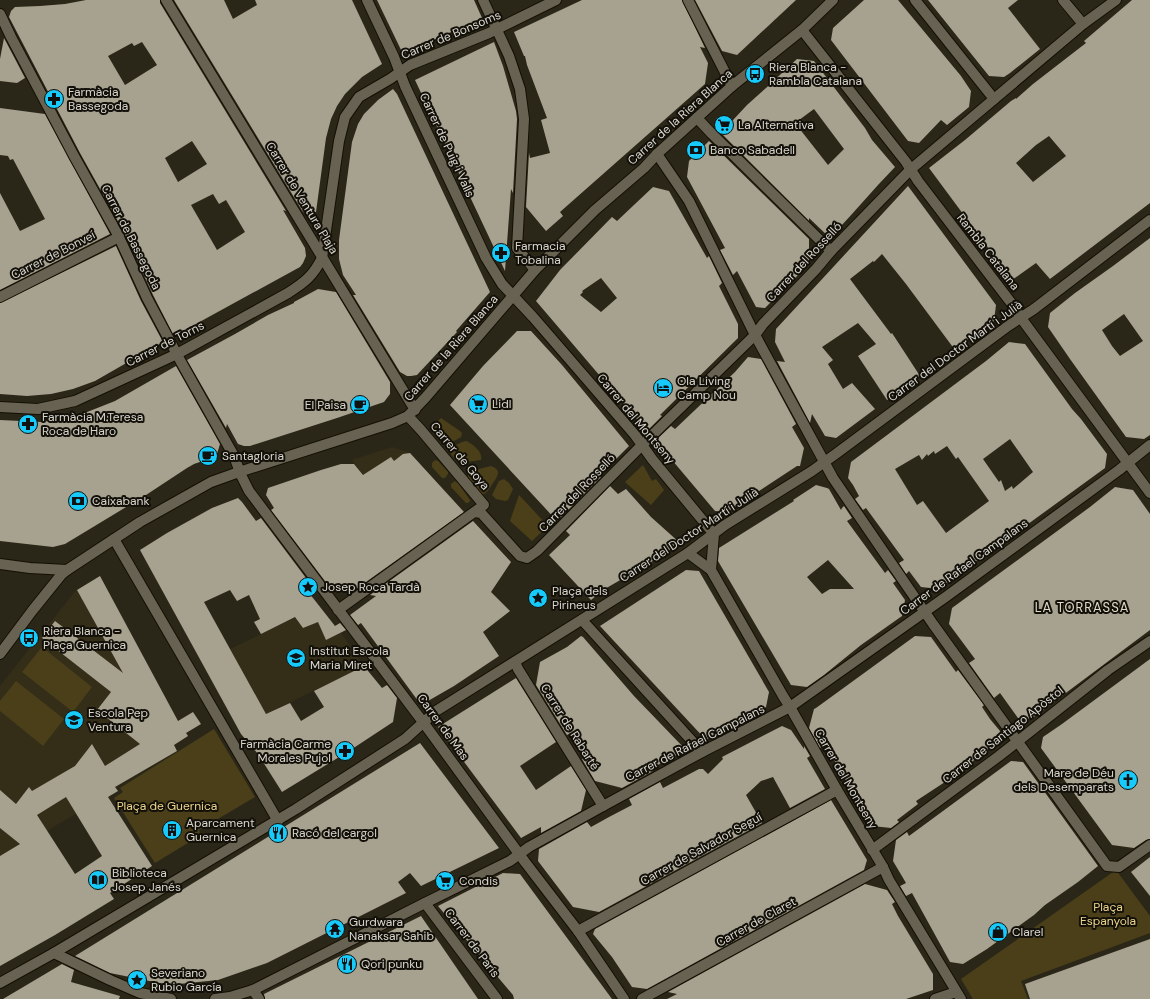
<svg xmlns="http://www.w3.org/2000/svg" width="1150" height="999" font-family="'DM Sans',sans-serif">
<style>
.built{fill:#342d18}
.green{fill:#4a3f19}
.building{fill:#a7a18f;fill-rule:evenodd}
.lines{fill:none;stroke-linecap:round;stroke-linejoin:round}
.minor-casing{stroke:#140f03;stroke-width:12}
.minor{stroke:#676251;stroke-width:10}
.labels{text-anchor:middle;stroke-width:4;stroke-linejoin:round;paint-order:stroke}
.street-label{font-size:12px;fill:#d9d6cd;stroke:#121009}
.poi-label{font-size:12px;fill:#d9d6cd;stroke:#121009;text-anchor:start}
.park-label{font-size:12px;fill:#ecd48a;stroke:#121009}
.neighbourhood-label{font-size:13px;letter-spacing:1px;fill:#e1dbc8;stroke:#121009}
</style>
<rect width="100%" height="100%" fill="#2b2718"/>
<g class="built">
<path d="M392,447l18,6 20,22 -43,33 -35,-48z"/>
<path d="M77,589l47,85 61,56 3,6 -14,9 3,6 -61,36 2,4 -20,12 -2,-3 -24,16 -56,33 -16,7v-170z"/>
<path d="M319,606l22,27 23,33 -98,48 -36,-65z"/>
</g>
<g class="green">
<path d="M441,418l19,13 2,2 -1,4c-5,3 -13,8 -18,5l-10,-14 2,-4z"/>
<path d="M466,441c7,3 17,11 15,19l-21,3 -4,-2 -7,-10 1,-3 12,-6z"/>
<path d="M435,460l3,1 10,11v2l-3,4h-3l-10,-11v-4z"/>
<path d="M643,465l9,16 4,-2 8,11 -13,15 -26,-23z"/>
<path d="M491,466c11,4 7,10 2,17 -3,5 -6,10 -11,12l-13,-16 -1,-2v-4l3,-2z"/>
<path d="M504,479l5,4 4,6 -5,11 -3,1 -9,-2 -4,-4 7,-14z"/>
<path d="M455,481l3,2 12,17v1l-2,2h-2l-15,-16v-3z"/>
<path d="M519,495l29,31 -16,15 -22,-20z"/>
<path d="M42,647l50,40 -19,25 -51,-40z"/>
<path d="M16,681l48,38 -21,27 -43,-35v-10z"/>
<path d="M214,729l41,68 -56,33 2,5 -46,28 -41,-65 9,-6 -3,-4z"/>
<path d="M1116,870l34,46v17l-129,48 7,18h-55l-12,-20z"/>
</g>
<g class="building">
<path d="M86,0h74v3l126,208 -3,-1 22,38 1,8 -3,7 -3,4 -126,69 -21,-41 -29,-63 -44,-79 -71,-136 2,-6 4,-4 25,-1 25,-2zM142,42l15,23 -32,20 -17,-29 24,-13 2,3zM192,141l15,23 -29,18 -13,-24zM213,194l6,10 7,-4 19,32 -28,18 -26,-45z"/>
<path d="M174,0h50l9,19 24,-14 -2,-5h97l30,64 -20,13 -17,17 -8,12 -6,13 -5,19 -10,74 -5,1 -8,-1z"/>
<path d="M377,0h97l8,18 -79,36z"/>
<path d="M582,0h100l23,48 -5,-1 8,16 -3,21 -145,128 3,4 -17,15 -20,-24 3,-54 1,5 20,-5 -9,-33 6,-2 -20,-53 -2,-9h-1l-10,-24z"/>
<path d="M695,0h101l-59,55 -15,-4z"/>
<path d="M864,0h34l63,76 10,15 -2,16 -22,18 -6,-5 -22,23 -11,-2 -77,-101 2,-12z"/>
<path d="M928,0h90l-10,8 32,41 -30,24 -6,4 -15,-1z"/>
<path d="M1132,0h18v203l-100,76 -14,-16 -24,17 -83,-112 36,-28 46,-39 5,-3v1l17,-15 53,-41 -2,-2zM1049,136l17,20 -33,26 -17,-19 20,-18z"/>
<path d="M4,38l21,40 -8,5 -17,-2v-22z"/>
<path d="M494,42l9,24 13,45 1,8 -4,74 -2,-4 -6,82 -90,-191z"/>
<path d="M797,59l17,2 51,67 7,12 23,27 -17,18 -26,29 -22,24 -21,-20v3l-88,-88 26,-28 19,-17zM814,109l30,40 -16,16 -33,-42z"/>
<path d="M393,89l4,5 93,198 -34,39 1,1 -40,43 -6,1h-4l-7,-4 -47,-77h3l-13,-20 -4,-16v-19l13,-98 6,-18 6,-10 14,-14z"/>
<path d="M0,108l45,6 65,120 -110,56v-97l20,38 25,-12 -32,-60 -3,1 -2,-4 -8,-1z"/>
<path d="M709,141l100,98v25l-44,44 -9,-1 -19,-36 -4,4 -13,-25 5,-2 -38,-71 2,-16z"/>
<path d="M908,186l88,119 -2,16 -18,12 -21,17 -49,-66 -24,-30 -8,8 -1,-1 -23,18 41,55 1,-1 28,43 -33,24 -29,-44 18,-12 -18,-21 -36,24 11,13 -5,4 15,25 9,-6 23,26 -39,29 -11,-2 -13,-22 -2,9 -33,-62 8,1 -10,-20 1,-13z"/>
<path d="M653,187l16,4 38,67 2,-2 13,27 -3,3 19,38v14l-78,77 2,1 -15,15 -111,-130 24,-31 52,-53 5,4zM601,278l16,20 -16,14 -21,-17 3,-3 -1,-1z"/>
<path d="M1150,238v197l-6,4 -18,-2 -56,-78 -22,-32 2,-14 25,-20 38,-27zM1124,314l19,27 -23,15 -8,-10 -10,-16z"/>
<path d="M116,246l25,55 22,41 -68,39 -22,8 -22,5 -24,2 -27,-2v-91z"/>
<path d="M318,289l18,3 54,90v12l-6,8 -47,16 -87,28h-6l-6,-2 -11,-20 -1,4 -39,-68 48,-26 33,-19 26,-12v-1z"/>
<path d="M517,331h14l31,34 67,81 -29,29 1,2 -44,44 -107,-116 33,-39z"/>
<path d="M1009,342l16,2 47,65 9,10 26,35 -2,14 -114,83 -25,17 -27,21 -18,-2 -12,-16 -3,3 -7,-11 5,-3 -38,-52 -3,2 -8,-11 4,-3 -6,-11 -5,-7 3,-16 135,-101zM1010,439l23,33 -20,17 -1,-3 -7,5 -4,-11 -2,2 -16,-23zM947,446l9,13 2,-2 31,44 -43,32 -23,-32 -6,4 -22,-36 24,-14 3,5 5,-6 1,2 6,-5 1,3z"/>
<path d="M748,357l13,2 35,65 -4,3 12,21 -4,18h-3l-67,44 -5,2 -10,-1 -43,-51 -13,-13 1,-1 -5,-5 16,-15 4,3 60,-57z"/>
<path d="M176,366l44,78 -3,10 -3,3 -20,7 -7,4 -41,27 -81,49 -12,3 -53,-6v-121l42,2 35,-6 38,-15z"/>
<path d="M410,453l54,59 -112,80 -21,-3 -60,-79 3,-2 -8,-13 2,-7 53,-18 20,-6h13l9,11 28,-18 3,4 9,-7z"/>
<path d="M816,485l11,3 2,1 12,21 1,-2 2,-2 8,12 -5,3 38,52 3,-3 8,11 -3,2 12,17 -3,16 -41,29 -37,30 -17,12 -16,-2 -73,-124 1,-13 75,-47 -1,-1zM828,560l26,29h-24l-8,5 -15,-17z"/>
<path d="M610,486l8,8 8,-5 25,28 29,26 -32,21 -45,26 -12,10 -42,-45 21,-20 -4,-4z"/>
<path d="M1115,487l18,3 17,24v116l-119,89 -13,-1 -18,-25 -6,5 -25,-35 6,-4 -26,-35 3,-16 138,-101z"/>
<path d="M238,498l4,4 14,19 5,-3 51,68 -10,-2 33,42 5,-3 6,7 -20,10 -8,-18 -15,6 -8,-11 -34,17 -7,-12 6,-3 -11,-24 -12,6 -7,-11 -26,12 62,112 24,-11 11,18 23,-14 -10,-16 50,-25 18,22 5,-3 10,13 -4,24 -44,29 -67,41 -24,-38 -17,-20 -101,-184 27,-17 45,-25z"/>
<path d="M473,521l38,41 -20,30 19,19 -27,21 16,24 -45,30 -33,19 -60,-82 -3,2 -8,-10 26,-19 -6,-1z"/>
<path d="M686,570l13,1 70,121 -3,15 -60,33 -106,-114z"/>
<path d="M100,576l78,145 15,-9 8,12 -15,9 2,3 -14,9 3,6 -62,36 3,4 -10,6 44,69 -42,27 4,6 -59,36 -55,31v-110l20,-12 -20,-16v-38l16,14 13,-17 3,4 43,-25 17,-22 13,22 35,-22 -43,-34 14,-18 -69,-54 13,-17 68,52 -46,-83zM66,797l36,59 -27,18 -38,-59z"/>
<path d="M581,636l2,1 51,59 52,54 -34,18 1,3 -31,17 -27,-7 -13,-22 3,-2 -14,-24 -4,2 -31,-50 4,-23 27,-15z"/>
<path d="M915,636l16,1 25,35 2,-2 26,35 -2,2 8,12 10,12 -2,11 -50,38 -32,21 2,3 -21,16 2,2 -8,6 -19,-2 -47,-82 -5,4 -11,-20 5,-19 2,-1z"/>
<path d="M1150,659v180l-4,1 -12,8 -22,-3 -71,-97 2,-11 19,-13z"/>
<path d="M516,678l40,64 -36,24 16,24 35,-24 15,24 -5,21 -40,22v-6l-20,11 -83,-111z"/>
<path d="M782,726l9,4 13,19v-3l6,10 -3,2 18,31 -35,19 -17,-31 -12,4 -15,14 16,28 -163,89 -26,-5 -35,-46 1,-12 48,-27 4,5 18,-10 23,-12 -3,-6 31,-17 3,6 36,-19h4l5,5 15,-15 -1,-2z"/>
<path d="M420,743l79,105 -78,38 -11,-13 -12,9 8,11 -139,70 -49,17 -49,5 -59,-12 -35,-17z"/>
<path d="M1011,761l12,1 75,104 -20,16 -33,23 -11,10 -47,34 -24,15 -13,-2 -38,-69 -6,3 -6,-10 6,-3 -13,-22 3,-21 11,-8 2,4z"/>
<path d="M831,800l36,60 -3,10 -217,119 -15,-2 -20,-30 -19,-23 2,-5z"/>
<path d="M1150,857v39l-19,-24z"/>
<path d="M503,873l17,1 92,125h-98l-1,-4 -75,-89z"/>
<path d="M865,884l22,6 8,12 -3,2 6,12 35,58v16l-27,9h-239l10,-5 -9,-2z"/>
<path d="M421,916l57,83h-213l-1,-5z"/>
<path d="M1150,939v60h-120l-5,-15z"/>
<path d="M62,964l12,6 -3,12 49,14 -1,3h-116z"/>
</g>
<g class="lines">
<defs>
<g id="minor">
<path d="M166,0l249,410"/>
<path d="M367,0l27,57 11,29 81,172 16,26 31,33 102,118 17,24 62,75 -3,36 72,126 7,11 47,83 46,77 6,13 72,119"/>
<path d="M483,0l26,56 11,33 4,30 -7,129 18,22"/>
<path d="M688,0l44,86"/>
<path d="M915,0l79,99"/>
<path d="M1063,0l20,24"/>
<path d="M0,14l11,23 63,119 44,79 29,63 34,64 53,94 7,19 8,16 174,231 102,140 53,69 46,68"/>
<path d="M802,30l104,132 12,19 94,123 9,14 129,175"/>
<path d="M697,118l15,16 119,117"/>
<path d="M657,154l32,47 66,134 78,143 100,146 174,242 12,1 31,-22"/>
<path d="M0,297l119,-60"/>
<path d="M0,407l38,2 37,-8 102,-47 111,-61c17,-11 25,-17 34,-35l17,-117 6,-24 14,-20 31,-18 20,-14 79,-32 67,-33"/>
<path d="M475,512l6,1 2,2 37,41 7,2 10,-7 105,-106 113,-110 8,-11 53,-55 15,-18 79,-81 173,-146 33,-24"/>
<path d="M114,539l164,282"/>
<path d="M688,553l23,17"/>
<path d="M0,564l30,4 37,2"/>
<path d="M338,610l146,-105 -63,-75 -13,-14"/>
<path d="M582,620l120,132"/>
<path d="M0,654l32,-43 29,-36 6,-5 73,-48 71,-40 28,-10 153,-49 16,-7 18,-19 109,-127 60,-60 49,-42 13,-14 75,-68 70,-56 31,-30"/>
<path d="M515,662l3,7 85,137"/>
<path d="M872,850l127,-94 109,-86 42,-29"/>
<path d="M425,903l72,96"/>
<path d="M578,931l259,-141"/>
<path d="M54,953l56,27 30,13 31,6"/>
<path d="M0,983l54,-30 242,-144 109,-70 31,-28 252,-158 37,-28 87,-54 25,-18 171,-127 26,-17 116,-89"/>
<path d="M253,990l6,9"/>
<path d="M215,999l15,-2 23,-7 172,-87 85,-42 19,-14 74,-41 99,-54 88,-45 157,-111 172,-126 31,-25"/>
<path d="M642,999l241,-132"/>
<path d="M935,999l21,-7"/>
</g>
</defs>
<use href="#minor" class="minor-casing"/>
<use href="#minor" class="minor"/>
</g>
<defs>
<symbol id="bus-disc" viewBox="-11 -11 22 22"><circle r="9.5" fill="#16cafb" stroke="#121009"/><path d="M-5-6H5V4H4V6H2V4H-2V6H-4V4H-5ZM-3.5-4V0h7V-4ZM-3.5 1.2v1.5H-2V1.2ZM2 1.2v1.5H3.5V1.2Z" fill="#111"/></symbol>
<symbol id="pharmacy-disc" viewBox="-11 -11 22 22"><circle r="9.5" fill="#16cafb" stroke="#121009"/><path d="M-2-6h4v4h4v4h-4v4h-4v-4h-4v-4h4Z" fill="#111"/></symbol>
<symbol id="supermarket-disc" viewBox="-11 -11 22 22"><circle r="9.5" fill="#16cafb" stroke="#121009"/><path d="M-6-5.5h2.5l.6 2H6L4.5 2H-2.5L-4.4-4H-6ZM-1.5 3.2a1.3 1.3 0 1 0 .1 0ZM3 3.2a1.3 1.3 0 1 0 .1 0Z" fill="#111"/></symbol>
<symbol id="bank-disc" viewBox="-11 -11 22 22"><circle r="9.5" fill="#16cafb" stroke="#121009"/><path d="M-6-4H6V4H-6ZM0-2.3a2.3 2.3 0 1 0 0 4.6a2.3 2.3 0 1 0 0-4.6Z" fill="#111"/></symbol>
<symbol id="hotel-disc" viewBox="-11 -11 22 22"><circle r="9.5" fill="#16cafb" stroke="#121009"/><path d="M-6-4.5h1.5V1H6V5H4.5V3h-9V5H-6ZM-4 0a1.8 1.8 0 1 1 3.6 0ZM.5 0V-2.5h3Q6-2.5 6 0Z" fill="#111"/></symbol>
<symbol id="cafe-disc" viewBox="-11 -11 22 22"><circle r="9.5" fill="#16cafb" stroke="#121009"/><path d="M-5.5-4.5H6V0H3Q3 3.5 0 3.5H-2.5Q-5.5 3.5-5.5 0ZM3-3.2v2h1.7v-2ZM-6 4.5H4V6H-6Z" fill="#111"/></symbol>
<symbol id="sight-disc" viewBox="-11 -11 22 22"><circle r="9.5" fill="#16cafb" stroke="#121009"/><path d="M0-6L1.8-2.2L6-1.7L2.9 1.2L3.7 5.4L0 3.3L-3.7 5.4L-2.9 1.2L-6-1.7L-1.8-2.2Z" fill="#111"/></symbol>
<symbol id="school-disc" viewBox="-11 -11 22 22"><circle r="9.5" fill="#16cafb" stroke="#121009"/><path d="M0-5L7-2L0 1L-7-2ZM-4 1L0 2.5L4 1V4Q0 6-4 4Z" fill="#111"/></symbol>
<symbol id="church-disc" viewBox="-11 -11 22 22"><circle r="9.5" fill="#16cafb" stroke="#121009"/><path d="M-1.2-6h2.4v3.5h3.3v2.4h-3.3V6h-2.4V-.1h-3.3v-2.4h3.3Z" fill="#111"/></symbol>
<symbol id="building-disc" viewBox="-11 -11 22 22"><circle r="9.5" fill="#16cafb" stroke="#121009"/><path d="M-4-6H4V6H1V3H-1V6H-4ZM-2.5-4.3h1.7v1.8h-1.7ZM.8-4.3h1.7v1.8H.8ZM-2.5-1h1.7V.8h-1.7ZM.8-1h1.7V.8H.8Z" fill="#111"/></symbol>
<symbol id="restaurant-disc" viewBox="-11 -11 22 22"><circle r="9.5" fill="#16cafb" stroke="#121009"/><path d="M-5-6h1v4h1v-4h1v4h1v-4h1v5L-1.5 .5V6h-2V.5L-5-1ZM5-6V6H3V1.5H1.5Q1.5-4 5-6Z" fill="#111"/></symbol>
<symbol id="library-disc" viewBox="-11 -11 22 22"><circle r="9.5" fill="#16cafb" stroke="#121009"/><path d="M-6-4Q-3-5.5-.7-3.5V5Q-3 3-6 4ZM6-4Q3-5.5 .7-3.5V5Q3 3 6 4Z" fill="#111"/></symbol>
<symbol id="temple-disc" viewBox="-11 -11 22 22"><circle r="9.5" fill="#16cafb" stroke="#121009"/><path d="M0-6L5-2H3V0L6.5 2.5H4V6H1.5V3h-3V6H-4V2.5H-6.5L-3 0V-2H-5Z" fill="#111"/></symbol>
<symbol id="shop-disc" viewBox="-11 -11 22 22"><circle r="9.5" fill="#16cafb" stroke="#121009"/><path d="M-5-2.5h2.3a2.7 3.5 0 0 1 5.4 0H5L5.5 6h-11ZM-1.5-2.5h3a1.5 2.3 0 0 0-3 0Z" fill="#111"/></symbol>
</defs>
<g fill-rule="evenodd">
<use href="#bus-disc" x="744" y="63" width="22" height="22"/>
<use href="#pharmacy-disc" x="43" y="88" width="22" height="22"/>
<use href="#supermarket-disc" x="713" y="114" width="22" height="22"/>
<use href="#bank-disc" x="685" y="139" width="22" height="22"/>
<use href="#pharmacy-disc" x="490" y="242" width="22" height="22"/>
<use href="#hotel-disc" x="652" y="377" width="22" height="22"/>
<use href="#supermarket-disc" x="467" y="393" width="22" height="22"/>
<use href="#cafe-disc" x="349" y="394" width="22" height="22"/>
<use href="#pharmacy-disc" x="17" y="413" width="22" height="22"/>
<use href="#cafe-disc" x="197" y="445" width="22" height="22"/>
<use href="#bank-disc" x="67" y="490" width="22" height="22"/>
<use href="#sight-disc" x="297" y="576" width="22" height="22"/>
<use href="#sight-disc" x="527" y="587" width="22" height="22"/>
<use href="#bus-disc" x="18" y="627" width="22" height="22"/>
<use href="#school-disc" x="285" y="647" width="22" height="22"/>
<use href="#school-disc" x="63" y="709" width="22" height="22"/>
<use href="#pharmacy-disc" x="334" y="740" width="22" height="22"/>
<use href="#church-disc" x="1117" y="769" width="22" height="22"/>
<use href="#building-disc" x="161" y="819" width="22" height="22"/>
<use href="#restaurant-disc" x="267" y="822" width="22" height="22"/>
<use href="#library-disc" x="87" y="869" width="22" height="22"/>
<use href="#supermarket-disc" x="434" y="870" width="22" height="22"/>
<use href="#temple-disc" x="324" y="918" width="22" height="22"/>
<use href="#shop-disc" x="987" y="921" width="22" height="22"/>
<use href="#restaurant-disc" x="336" y="953" width="22" height="22"/>
<use href="#sight-disc" x="126" y="969" width="22" height="22"/>
</g>
<g class="labels">
<g class="street-label">
<text transform="translate(451 35) rotate(-23)" y="4">Carrer de Bonsoms</text>
<text transform="translate(680 117) rotate(-42)" y="4">Carrer de la Riera Blanca</text>
<text transform="translate(447 145) rotate(65)" y="4">Carrer de Puig i Valls</text>
<text transform="translate(302 198) rotate(59)" y="4">Carrer de Ventura Plaja</text>
<text transform="translate(131 237) rotate(63)" y="4">Carrer de Bassegoda</text>
<text transform="translate(988 252) rotate(52)" y="4">Rambla Catalana</text>
<text transform="translate(53 255) rotate(-27)" y="4">Carrer de Bonveí</text>
<text transform="translate(804 262) rotate(-47)" y="4">Carrer del Rosselló</text>
<text transform="translate(165 344) rotate(-27)" y="4">Carrer de Torns</text>
<text transform="translate(451 348) rotate(-49)" y="4">Carrer de la Riera Blanca</text>
<text transform="translate(955 351) rotate(-36)" y="4">Carrer del Doctor Martí i Julià</text>
<text transform="translate(636 419) rotate(50)" y="4">Carrer del Montseny</text>
<text transform="translate(460 456) rotate(50)" y="4">Carrer de Goya</text>
<text transform="translate(577 493) rotate(-46)" y="4">Carrer del Rosselló</text>
<text transform="translate(689 535) rotate(-33)" y="4">Carrer del Doctor Martí i Julià</text>
<text transform="translate(964 567) rotate(-36)" y="4">Carrer de Rafael Campalans</text>
<text transform="translate(443 727) rotate(54)" y="4">Carrer de Mas</text>
<text transform="translate(570 727) rotate(58)" y="4">Carrer de Rabarté</text>
<text transform="translate(1003 735) rotate(-38)" y="4">Carrer de Santiago Apòstol</text>
<text transform="translate(695 743) rotate(-27)" y="4">Carrer de Rafael Campalans</text>
<text transform="translate(846 779) rotate(60)" y="4">Carrer del Montseny</text>
<text transform="translate(701 849) rotate(-29)" y="4">Carrer de Salvador Seguí</text>
<text transform="translate(756 922) rotate(-29)" y="4">Carrer de Claret</text>
<text transform="translate(472 943) rotate(53)" y="4">Carrer de París</text>
</g>
<g class="poi-label">
<text x="769" y="71">Riera Blanca -<tspan x="769" dy="14">Rambla Catalana</tspan></text>
<text x="68" y="96">Farmàcia<tspan x="68" dy="14">Bassegoda</tspan></text>
<text x="738" y="129">La Alternativa</text>
<text x="710" y="154">Banco Sabadell</text>
<text x="515" y="250">Farmacia<tspan x="515" dy="14">Tobalina</tspan></text>
<text x="677" y="385">Ola Living<tspan x="677" dy="14">Camp Nou</tspan></text>
<text x="492" y="408">Lidl</text>
<text x="346" y="409" text-anchor="end">El Paisa</text>
<text x="42" y="421">Farmàcia M.Teresa<tspan x="42" dy="14">Roca de Haro</tspan></text>
<text x="222" y="460">Santagloria</text>
<text x="92" y="505">Caixabank</text>
<text x="322" y="591">Josep Roca Tardà</text>
<text x="552" y="595">Plaça dels<tspan x="552" dy="14">Pirineus</tspan></text>
<text x="43" y="635">Riera Blanca -<tspan x="43" dy="14">Plaça Guernica</tspan></text>
<text x="310" y="655">Institut Escola<tspan x="310" dy="14">Maria Miret</tspan></text>
<text x="88" y="717">Escola Pep<tspan x="88" dy="14">Ventura</tspan></text>
<text x="331" y="748" text-anchor="end">Farmàcia Carme<tspan x="331" dy="14">Morales Pujol</tspan></text>
<text x="1114" y="777" text-anchor="end">Mare de Déu<tspan x="1114" dy="14">dels Desemparats</tspan></text>
<text x="186" y="827">Aparcament<tspan x="186" dy="14">Guernica</tspan></text>
<text x="292" y="837">Racó del cargol</text>
<text x="112" y="877">Biblioteca<tspan x="112" dy="14">Josep Janés</tspan></text>
<text x="459" y="885">Condis</text>
<text x="349" y="926">Gurdwara<tspan x="349" dy="14">Nanaksar Sahib</tspan></text>
<text x="1012" y="936">Clarel</text>
<text x="361" y="968">Qori punku</text>
<text x="151" y="977">Severiano<tspan x="151" dy="14">Rubio García</tspan></text>
</g>
<g class="park-label">
<text x="167" y="810">Plaça de Guernica</text>
<text x="1108" y="911">Plaça<tspan x="1108" dy="14">Espanyola</tspan></text>
</g>
<g class="neighbourhood-label">
<text x="1082" y="612">LA TORRASSA</text>
</g>
</g>
</svg>
